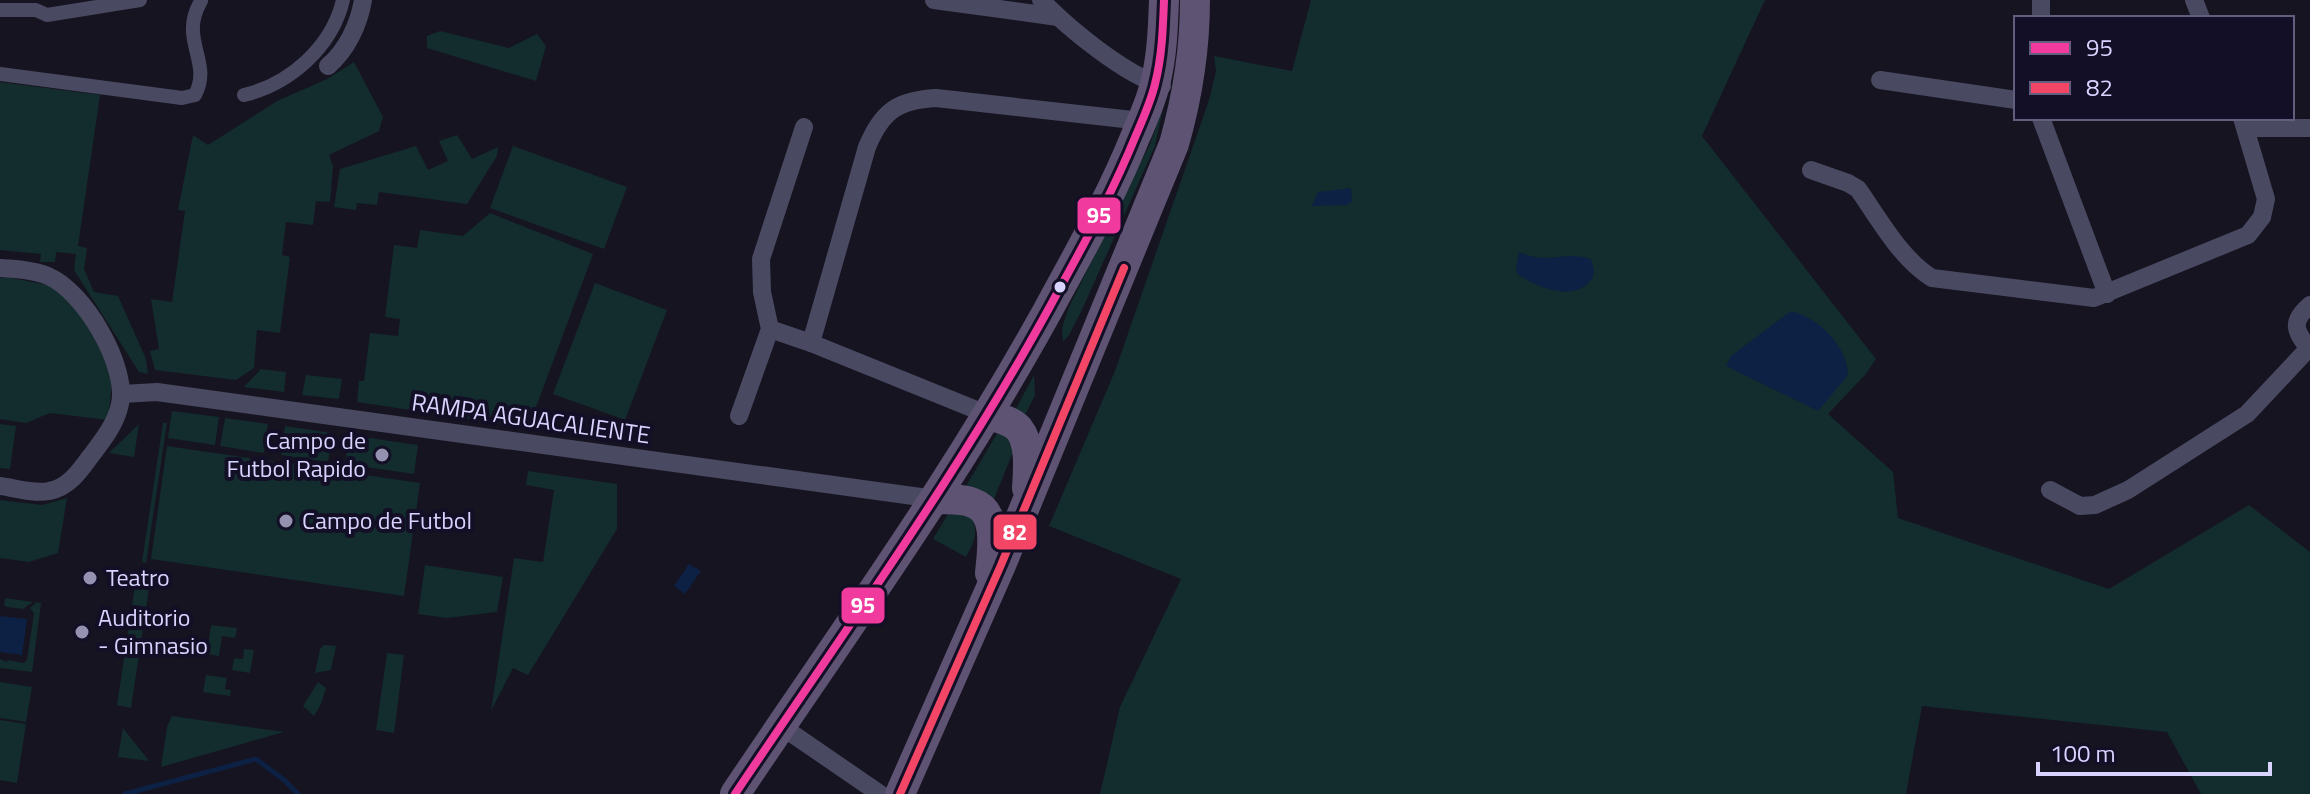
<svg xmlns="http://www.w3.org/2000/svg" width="2310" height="794" font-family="'Titillium Web',sans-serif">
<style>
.green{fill:#132c2d}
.water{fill:#0d2144}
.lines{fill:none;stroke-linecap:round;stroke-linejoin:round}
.stream{stroke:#0d2144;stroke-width:5}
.pedestrian{stroke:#4a4962;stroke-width:14}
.minor{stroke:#4a4962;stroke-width:18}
.primary{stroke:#5e5373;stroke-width:30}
.bus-1-casing{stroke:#130f26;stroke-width:14}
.bus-2-casing{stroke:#130f26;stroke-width:14}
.bus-1{stroke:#f13a9d;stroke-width:8}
.bus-2{stroke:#f34667;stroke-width:8}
.bus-dot{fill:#d9d4ff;stroke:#130f26;stroke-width:3}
.poi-dot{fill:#9591b1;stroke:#130f26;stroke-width:3}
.labels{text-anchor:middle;stroke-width:8;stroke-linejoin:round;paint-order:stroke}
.street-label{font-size:24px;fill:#d9d4ff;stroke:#130f26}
.poi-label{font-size:24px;fill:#d9d4ff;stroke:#130f26;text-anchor:start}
.line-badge{stroke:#130f26;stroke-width:3}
.badge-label{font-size:22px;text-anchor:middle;font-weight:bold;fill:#fff}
</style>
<rect width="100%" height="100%" fill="#161421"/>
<g class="green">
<path d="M1311,0h454l-63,136 174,223 -11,16 -37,39 65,58 5,46 211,71 140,-84 61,47v242h-109l-34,-62 -245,-26 -16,88h-806l20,-87 61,-128 -132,-53 66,-155 94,-271 7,-29 -2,-15 78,15z"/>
<path d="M440,31l69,17 28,-14 9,12 -10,35 -109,-33v-12z"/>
<path d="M354,62l29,55 -4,14 -50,24 4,11 -3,36 -14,-1 -3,24 -27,-3 -4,33 8,2 -10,76 -23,-3 -3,38 -18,12 -81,-10 -5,-19 9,-2 -8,-50 21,3 13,-91 -7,-1 15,-75 15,10 69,-44 50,-22z"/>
<path d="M0,82l100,13 -22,151 9,2 -3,21 10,23 24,4 28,63 2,15 -9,-2 -65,-102 2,-16 -20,-2 -1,10h-15l1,-8 -41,-4z"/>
<path d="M1164,104l-9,42 -74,166 -12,23 -6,7 -1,-14 7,-21 81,-163z"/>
<path d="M457,135l15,24 26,-12 -1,9 -30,48 -88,-12 -2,13 -20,-2 -1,7 -22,-3 6,-38 76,-23 12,24 20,-9 -9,-20z"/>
<path d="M513,146l114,41 -23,62 -114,-41z"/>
<path d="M490,213l103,41 -61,164 -9,9 -166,-25 2,-21h5l6,-48 28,3 2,-17 -15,-2 9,-72 23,3 3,-18 43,6z"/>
<path d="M6,277l48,9 19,12 40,75 -5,47 -58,-7 -24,10 -26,-4v-141z"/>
<path d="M595,283l72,27 -42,110 -72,-26z"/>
<path d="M261,369l25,3 -2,20 -40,-5z"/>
<path d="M306,375l36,4 -3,20 -37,-4z"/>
<path d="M1034,375l1,20 -11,22 -11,-3z"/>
<path d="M172,411l47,6 -4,28 -47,-7z"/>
<path d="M225,418l43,6 -4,29 -44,-7z"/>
<path d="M163,423h4l-21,140 -4,-1z"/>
<path d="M0,424l16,2 -6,43 -10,-1z"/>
<path d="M139,424l-5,33 -25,-4z"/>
<path d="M285,426l47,7 -4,29 -47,-7z"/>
<path d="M998,432h6l11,15 -23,57 -29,-13z"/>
<path d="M349,435l69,10 -4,29 -69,-10z"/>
<path d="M167,446l253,37 -16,113 -253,-37z"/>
<path d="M528,471l89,13v45l-89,146 -15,-7 -22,43 23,-153 29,4 11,-72 -28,-5z"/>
<path d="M67,498l-9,55 -29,9 -29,-4v-58l42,5z"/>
<path d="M971,512c7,21 5,26 -5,45l-33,-18 15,-25z"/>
<path d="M425,565l78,12 -6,35 -50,6 -29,-4z"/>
<path d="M135,586l14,2 -18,120 -14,-3z"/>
<path d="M5,598l36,5 -9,69 -32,-4v-9l7,3 1,-2 16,3 3,-3 7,-47 -4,-5 6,-5 -3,-1 -10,7 -16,-2 -3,-2z"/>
<path d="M211,625l26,3 -2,10 -13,-2 -3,20 -12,-2z"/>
<path d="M324,645l12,1 -5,24 -16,3 5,-24z"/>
<path d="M244,649l10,1 -4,23 -18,-3 2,-12 9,1z"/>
<path d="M387,653l17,2 -10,78 -18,-3z"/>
<path d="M206,675l21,3 -2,11 6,1 -1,6 -27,-4z"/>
<path d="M0,682l32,5 -6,35 -26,-4z"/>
<path d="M318,682l8,6 -5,16 -7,12 -11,-10z"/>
<path d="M172,716l112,16 -123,35 6,-40z"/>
<path d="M0,720l26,4 -9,59 -17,-3z"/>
<path d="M123,728l26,33 -31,-4z"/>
</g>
<g class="water">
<path d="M1351,188l1,13 -5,4 -35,1 6,-14z"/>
<path d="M1519,252c30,14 43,-2 72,7l3,11 -1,7c-16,27 -55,11 -76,-3l-1,-6z"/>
<path d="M1791,311c27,6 56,35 57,64l-30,36 -92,-45 5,-10z"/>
<path d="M689,564l12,7 -16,23 -11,-8z"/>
<path d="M0,616l27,3 -5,36 -22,-3z"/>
</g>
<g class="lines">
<path class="stream" d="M125,794l131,-35 28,21 14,14"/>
<g class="pedestrian">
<path d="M0,10h36l11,5 93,-15"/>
<path d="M0,74l182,24 13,-3c18,-34 -17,-55 6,-94"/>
<path d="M244,95c46,-11 88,-48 99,-95"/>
</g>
<g class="minor">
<path d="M934,0l124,17"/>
<path d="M1041,0c28,29 83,74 121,86"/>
<path d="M2194,0l7,18"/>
<path d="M2041,18v-18"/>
<path d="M328,66c19,-16 31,-42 35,-66"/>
<path d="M1880,80l136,20"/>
<path d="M2041,118l66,176"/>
<path d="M2246,128h64"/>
<path d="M1811,170l37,13 10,6c22,31 42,69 74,89l162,20 154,-63 14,-18 4,-18 -24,-81"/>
<path d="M0,268c16,1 33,2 48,8 36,15 80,90 72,128 -4,20 -18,37 -30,53 -10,14 -22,31 -41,34 -15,3 -34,-3 -49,-5"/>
<path d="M2310,305c-20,17 -15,26 0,45"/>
<path d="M770,329l41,14 178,72"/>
<path d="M811,343l56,-196c15,-36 31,-47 69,-49l206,23"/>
<path d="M122,394l35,-2 778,107"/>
<path d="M739,416l31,-87 -8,-37 -1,-33 43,-132"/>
<path d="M2050,490l30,16 15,-1 33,-15 119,-76 62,-66"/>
<path d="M781,726l99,68"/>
</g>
<g class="primary">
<path d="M989,415c10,3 23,6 30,14 12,15 9,42 8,59"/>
<path d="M935,499c12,1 27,-1 38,4 26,9 19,48 17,70"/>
<path d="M735,794c112,-167 231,-330 326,-508 27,-49 54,-99 75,-151 7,-16 15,-34 19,-51 7,-27 8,-56 9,-84"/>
<path d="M900,794l101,-229 173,-421c14,-49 21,-93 21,-144"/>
</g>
<defs>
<path id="bus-1" d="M735,794c112,-167 231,-330 326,-508 27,-49 54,-99 75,-151 7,-16 15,-34 19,-51 7,-27 8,-56 9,-84"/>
<path id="bus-2" d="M900,794l101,-229 123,-297"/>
</defs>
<use href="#bus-1" class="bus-1-casing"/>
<use href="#bus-2" class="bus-2-casing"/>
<use href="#bus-1" class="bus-1"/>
<use href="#bus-2" class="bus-2"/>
</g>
<circle class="bus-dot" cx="1060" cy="287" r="7"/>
<g class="poi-dot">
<circle cx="382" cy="455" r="8"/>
<circle cx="286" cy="521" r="8"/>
<circle cx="90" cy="578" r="8"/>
<circle cx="82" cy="632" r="8"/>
</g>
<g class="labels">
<g class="street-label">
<text transform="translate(531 419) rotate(8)" y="8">RAMPA AGUACALIENTE</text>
</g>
<g class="poi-label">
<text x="366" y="449" text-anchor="end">Campo de<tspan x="366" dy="28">Futbol Rapido</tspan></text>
<text x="302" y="529">Campo de Futbol</text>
<text x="106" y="586">Teatro</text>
<text x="98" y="626">Auditorio<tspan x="98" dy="28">- Gimnasio</tspan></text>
</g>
</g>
<g class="line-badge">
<rect x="1076" y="196" width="46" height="39" rx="8" fill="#f13a9d"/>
<rect x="992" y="513" width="46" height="38" rx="8" fill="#f34667"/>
<rect x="840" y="586" width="46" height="39" rx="8" fill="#f13a9d"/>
</g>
<g class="badge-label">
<text x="1099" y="223">95</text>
<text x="1015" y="540">82</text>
<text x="863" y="613">95</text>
</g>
<rect x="2014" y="16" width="280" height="104" fill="#130f26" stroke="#625e7d" stroke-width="2"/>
<rect x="2030" y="42" width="40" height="12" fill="#f13a9d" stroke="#625e7d" stroke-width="2"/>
<text x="2086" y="56" font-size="24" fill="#d9d4ff">95</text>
<rect x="2030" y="82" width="40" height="12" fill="#f34667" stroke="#625e7d" stroke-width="2"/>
<text x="2086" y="96" font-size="24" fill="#d9d4ff">82</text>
<path d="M2038 762v12h232v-12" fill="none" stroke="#d9d4ff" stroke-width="4"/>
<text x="2050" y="762" font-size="24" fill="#d9d4ff" stroke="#130f26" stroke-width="6" paint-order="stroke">100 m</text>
</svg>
